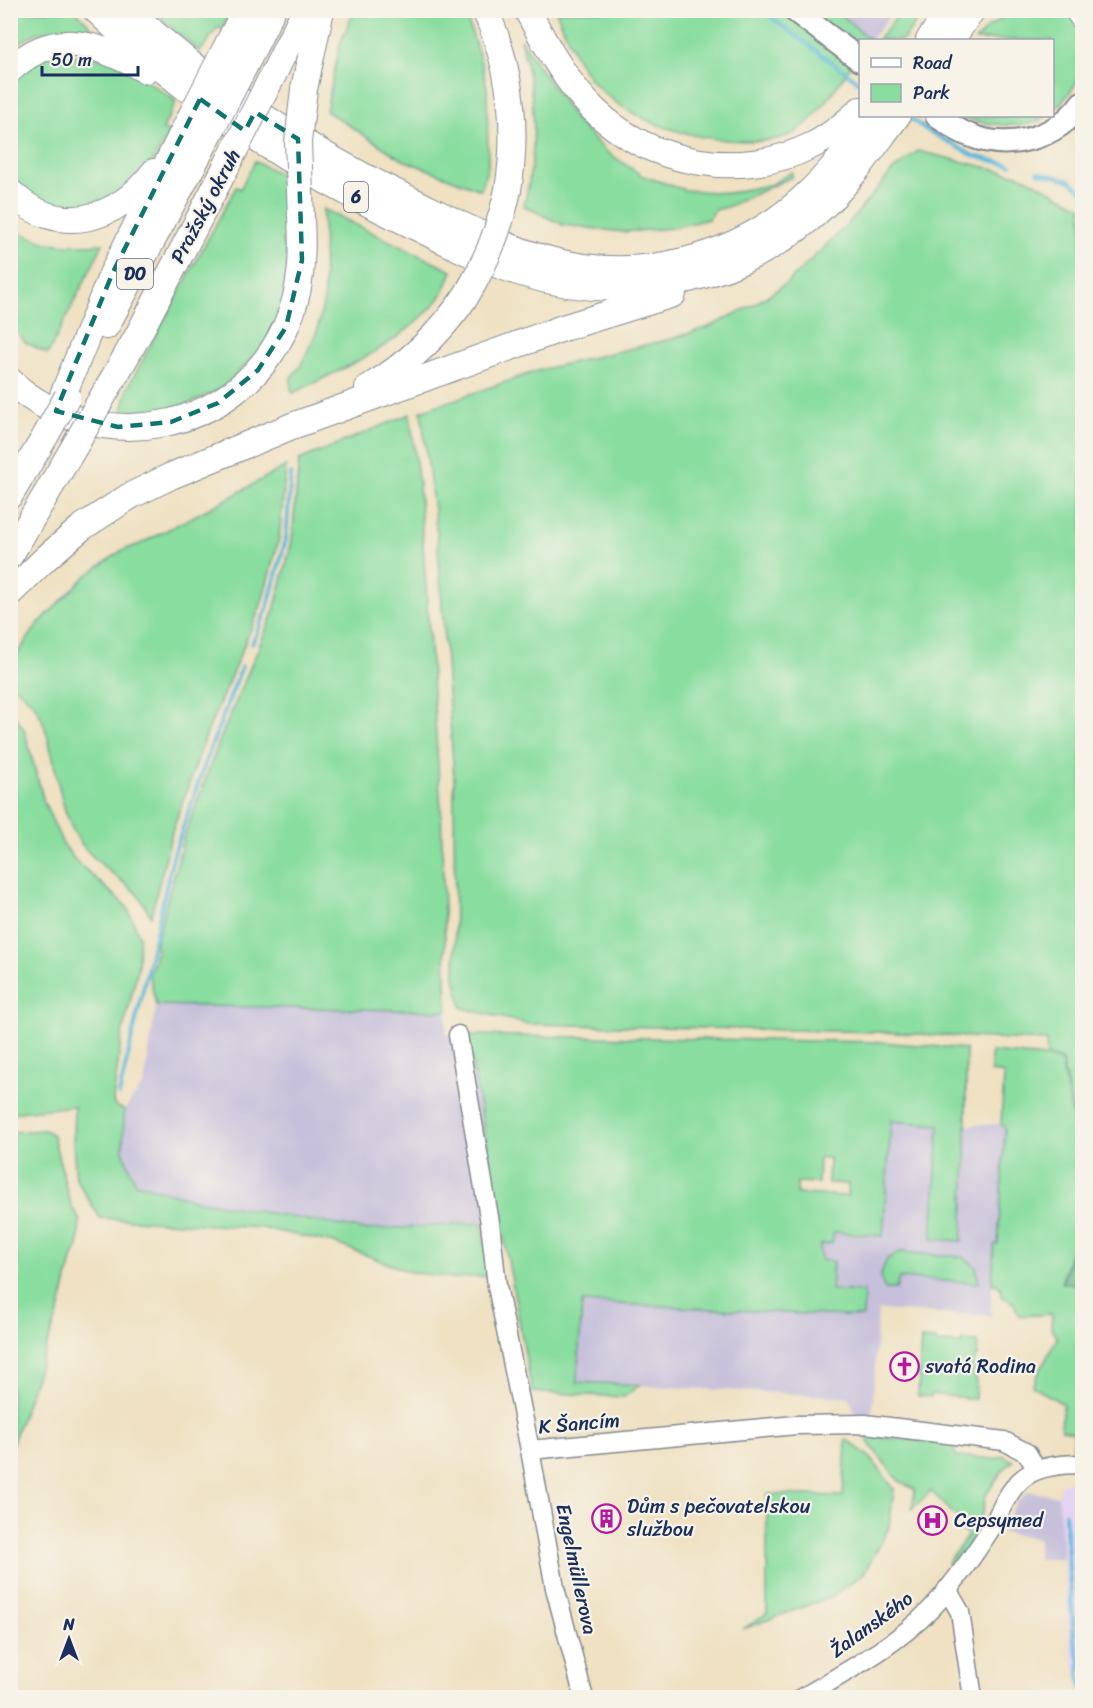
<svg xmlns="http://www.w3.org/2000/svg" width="1093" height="1708" font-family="Sriracha,sans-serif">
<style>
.built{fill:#e4d3f2}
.industrial{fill:#c6c0da}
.green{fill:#88dd9f;stroke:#52867e;stroke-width:1.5;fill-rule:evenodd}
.forest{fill:#6ebc86;stroke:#447672;stroke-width:1.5}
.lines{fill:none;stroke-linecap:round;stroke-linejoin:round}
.stream{stroke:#5cb9da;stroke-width:4}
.minor-casing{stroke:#858890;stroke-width:21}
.major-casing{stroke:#858890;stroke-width:26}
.highway-casing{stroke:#858890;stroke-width:28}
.minor{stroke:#fff;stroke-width:18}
.major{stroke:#fff;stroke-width:22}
.highway{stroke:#fff;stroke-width:26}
.highway-bridge-casing{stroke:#858890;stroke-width:28;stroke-linecap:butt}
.highway-bridge{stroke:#fff;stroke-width:26}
.marked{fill:none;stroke:#0f766e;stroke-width:4.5;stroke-dasharray:12 8;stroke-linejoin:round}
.labels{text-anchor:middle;stroke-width:4.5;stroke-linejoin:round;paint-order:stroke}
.shield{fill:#f7f3e8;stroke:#5d6a87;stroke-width:1.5}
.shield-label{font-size:18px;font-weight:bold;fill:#1b2f5e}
.street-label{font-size:20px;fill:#1b2f5e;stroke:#f7f3e8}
.poi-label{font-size:20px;fill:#1b2f5e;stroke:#f7f3e8;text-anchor:start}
</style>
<rect width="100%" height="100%" fill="#f7f3e8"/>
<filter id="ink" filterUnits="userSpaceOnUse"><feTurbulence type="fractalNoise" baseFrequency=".0167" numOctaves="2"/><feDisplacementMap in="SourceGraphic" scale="12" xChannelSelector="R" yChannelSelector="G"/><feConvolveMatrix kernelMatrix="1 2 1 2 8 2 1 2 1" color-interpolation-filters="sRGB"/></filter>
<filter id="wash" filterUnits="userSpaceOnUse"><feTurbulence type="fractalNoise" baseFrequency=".008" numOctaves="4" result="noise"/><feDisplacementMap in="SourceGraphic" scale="24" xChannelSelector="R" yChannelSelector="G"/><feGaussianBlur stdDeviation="1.35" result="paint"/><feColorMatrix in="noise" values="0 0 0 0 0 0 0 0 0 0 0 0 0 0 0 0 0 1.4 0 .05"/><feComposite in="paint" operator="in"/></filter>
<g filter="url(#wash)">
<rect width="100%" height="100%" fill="#efe1c2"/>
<path class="built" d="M1082,1481v214l-11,-42 -13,-157 3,-12z"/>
<g class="industrial">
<path d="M837,11h57l-24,29z"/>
<path d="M156,1005l291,6 -1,24h21l34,187 -136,8 -177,-32 -53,-15 -12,-32 1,-41 20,-26z"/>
<path d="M890,1121l49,3 -7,115 29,2 5,-116 35,-1 4,4 -7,116h-4l-3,72 -113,-6 -6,109 -15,-1 -8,-21 -272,-15 4,-80 282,15 -32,-27 2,-27 -13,-3v-16l14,-12 49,4z"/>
<path d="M1028,1492l30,4 5,63h-25v-20l-37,-7 15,-29z"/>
</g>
<g class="green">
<path d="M11,11h65l18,19 -57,3 -26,14z"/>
<path d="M152,11h79l-9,18 -5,-1 -17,24z"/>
<path d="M354,11h111l17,54 5,23 1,79 -7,23 -78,-30 -77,-49 14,-67z"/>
<path d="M556,11h281l33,29h-10v13c-17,23 -40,63 -63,78 -12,8 -29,10 -44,10 -55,1 -120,-16 -159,-58 -16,-16 -29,-51 -38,-72z"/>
<path d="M901,11h23l-21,29h-25z"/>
<path d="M1013,11c12,0 42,-3 52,0 19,6 21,43 17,58 -5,17 -17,31 -29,42l-1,-71h-76l11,-12z"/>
<path d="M520,39l57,83 30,30 36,24 42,14 44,3 43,-9 20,-12v5l-65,30 -12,3 -7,9 -35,9 -50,4 -60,-7 -39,-19c14,-59 13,-109 -4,-167z"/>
<path d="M49,54l66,5 61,42 -13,28 6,4 -14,25 -13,18 -25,24 -61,10 -45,-28 -1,-102z"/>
<path d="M961,116h86c-17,15 -66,9 -86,0z"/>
<path d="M918,151l104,25 60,31v949l-20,-96 -15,-4 -1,-15 -166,-9 -353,-8 -65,-16 -7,-31 -1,-199 -17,-244 -16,-123 119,-41 131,-31 38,-12 46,-23 32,-21 61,-59 44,-53z"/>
<path d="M255,161l31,16 -2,41 9,10 -7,66 -21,51 -44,44 -46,21 -56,7 4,-9 5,-21 108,-200 4,2z"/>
<path d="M323,209l129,62c-4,9 -7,21 -14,29 -38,45 -93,68 -145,93l-2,-3v-13l9,-10 17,-36 7,-31z"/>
<path d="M10,224c27,24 60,22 93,20l-55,110 -23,-12 -14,-17z"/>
<path d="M410,414l9,71 22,324 6,202 -291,-6 -8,-35h3l6,-18 -1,-9 28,-106 37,-100 53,-126 18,-70 7,-81z"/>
<path d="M286,466l-7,73 -18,66 -54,128 -35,99 -21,84c-5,-7 -9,-17 -15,-23 -21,-19 -49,-35 -62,-61 -18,-35 -18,-79 -33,-115 -5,-13 -19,-25 -30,-33v-21l27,-39 48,-48 35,-25 19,-7 87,-45z"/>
<path d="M10,710l14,19 20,73 18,40 12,17 53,48 12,29 -1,33 -16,65 -9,66 1,5 10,5 -1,41 12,32 60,17 170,30 117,-7 8,53 -37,2 -43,-6 -76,-29 -72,-15 -162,-10 -24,-39 -3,-36 1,-37 -63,7z"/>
<path d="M467,1035l413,7 86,7v112l-4,80 -30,-2 7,-114 -48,-4 -8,115 -49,-4 -2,11 -12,2 1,15 12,2 -2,28 33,2 -1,25 -281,-15 -5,80 62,3 -15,12 -92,-5zM819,1158h10l-1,25 20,1v12l-51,-2v-12l21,1z"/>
<path d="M991,1052l55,5 15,4 21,104v50l-21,68 21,2v165h-9l1,-17 -13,-4 2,-25 -31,-18 25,-48 -6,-9 1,-15 -33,2 -5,-13 -13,-7v-9l-9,-4 2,-39h4l7,-116 -4,-4 3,-50 -13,-2z"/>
<path d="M45,1130l8,5 15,60 4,12 8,13 -2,27 -5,9 -13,52 -48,137 -1,-1v-312z"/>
<path d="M900,1252l63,5 13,10 3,16 -80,-5 -3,11h-11l-5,-12 7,-18z"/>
<path d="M921,1339l15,1v3l26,1v-3l16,1 -1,14h-2l-2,21 3,1 -1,21 -44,-5v3l-13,-1z"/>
<path d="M867,1435l84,10 6,11 39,3 7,-4 10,6 -11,10 -16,24 -9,39 -25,33 -5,-4 21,-27 -6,-6 4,-4 -35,-35 -19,18 3,-19 -17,-10 -30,-38z"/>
<path d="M846,1439l25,19 23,31 -5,39 -25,45 -31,23 -90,33 24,-16v-119l76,2z"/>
</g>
<path class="forest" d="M1082,1222v62l-20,-1z"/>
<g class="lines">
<g class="stream">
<path d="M761,10l99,73"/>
<path d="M907,116l18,13 49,27 37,9"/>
<path d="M1037,172l32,8 13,11"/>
<path d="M252,644l15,-35 19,-70 5,-65"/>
<path d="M119,1095l54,-238 32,-94 37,-97"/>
<path d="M1065,1514l9,124 6,24 -1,14 3,11"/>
</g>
</g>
</g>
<g filter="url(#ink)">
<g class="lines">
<defs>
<g id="minor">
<path d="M458,1035l32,188 7,63 33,164 25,138 29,110"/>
<path d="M530,1450l266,-25 69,-1 139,17 23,12 10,17"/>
<path d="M947,1589l13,23 13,86"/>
<path d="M802,1698c43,-26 93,-52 128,-88 21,-22 41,-51 58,-77 13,-20 19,-46 41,-59 16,-9 36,-10 53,-10"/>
</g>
<g id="major">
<path d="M794,10l66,50"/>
<path d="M937,116c10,7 20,15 32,19 40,17 88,3 113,-32"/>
</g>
<g id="highway">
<path d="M96,10c89,86 192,156 304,209 39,19 79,41 121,54 108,34 228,8 308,-72 26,-26 46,-56 68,-85"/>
<path d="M128,10c84,78 178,140 281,189 45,22 92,48 141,61 88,24 186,-1 253,-62 27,-24 49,-54 71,-82"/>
<path d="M485,10c26,57 33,119 23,180"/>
<path d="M527,10c19,35 38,71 66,99 58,56 147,72 220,36 18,-9 33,-22 47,-35"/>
<path d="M1078,10l4,6"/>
<path d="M929,40l21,-30"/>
<path d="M951,40l21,-30"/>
<path d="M229,42l16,-32"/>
<path d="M249,57l23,-47"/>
<path d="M10,70c45,-43 88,-26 135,0"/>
<path d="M273,75l32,-65"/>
<path d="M304,89l17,-79"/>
<path d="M10,192c49,47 107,28 144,-20"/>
<path d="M106,326l95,-176"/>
<path d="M10,381c86,79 228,53 276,-55 16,-35 17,-71 15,-108"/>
<path d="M368,388c39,-23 72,-54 98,-92"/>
<path d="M63,395l50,-123 68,-136"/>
<path d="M98,405l38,-66 90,-172"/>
<path d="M10,495l36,-60"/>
<path d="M10,555l66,-111"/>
<path d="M10,593l36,-35 35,-30 49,-32 41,-20 121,-50 271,-98 110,-34"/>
</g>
</defs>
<use href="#minor" class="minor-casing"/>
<use href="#major" class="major-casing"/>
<use href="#highway" class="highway-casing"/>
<use href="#minor" class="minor"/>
<use href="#major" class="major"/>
<use href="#highway" class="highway"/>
<defs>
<g id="highway-bridge">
<path d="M181,136l48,-94"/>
<path d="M201,150l48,-93"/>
<path d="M226,167l47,-92"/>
<path d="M301,218l-3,-76 6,-53"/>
<path d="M466,296c20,-33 34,-68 42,-106"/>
<path d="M46,435l21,-38"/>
<path d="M76,444l22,-39"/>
</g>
</defs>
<use href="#highway-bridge" class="highway-bridge-casing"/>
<use href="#highway-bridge" class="highway-bridge"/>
</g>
</g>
<path class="marked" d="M200,99l45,32 10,-19 43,27 4,121 -16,67 -28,43 -40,33 -47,19 -53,5 -62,-16 57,-139z"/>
<defs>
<symbol id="church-ring" viewBox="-11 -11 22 22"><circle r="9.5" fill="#f7f3e8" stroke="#b5179e" stroke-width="1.5"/><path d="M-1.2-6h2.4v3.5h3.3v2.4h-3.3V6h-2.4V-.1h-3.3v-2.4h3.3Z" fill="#b5179e"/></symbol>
<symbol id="building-ring" viewBox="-11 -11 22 22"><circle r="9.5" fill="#f7f3e8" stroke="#b5179e" stroke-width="1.5"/><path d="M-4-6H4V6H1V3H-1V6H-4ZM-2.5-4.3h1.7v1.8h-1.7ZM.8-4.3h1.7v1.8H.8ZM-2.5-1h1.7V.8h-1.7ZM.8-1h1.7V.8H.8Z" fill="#b5179e"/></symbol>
<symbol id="hospital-ring" viewBox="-11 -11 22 22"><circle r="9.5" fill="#f7f3e8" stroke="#b5179e" stroke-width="1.5"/><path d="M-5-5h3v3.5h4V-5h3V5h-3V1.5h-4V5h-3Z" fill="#b5179e"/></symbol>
</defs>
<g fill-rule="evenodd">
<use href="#church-ring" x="888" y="1350" width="33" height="33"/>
<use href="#building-ring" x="590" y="1502" width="33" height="33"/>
<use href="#hospital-ring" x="916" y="1504" width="33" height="33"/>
</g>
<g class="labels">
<g class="shield">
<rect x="344" y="182" width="24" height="30" rx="4.5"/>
<rect x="117" y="259" width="36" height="30" rx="4.5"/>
</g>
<g class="shield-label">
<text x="356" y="203">6</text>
<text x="135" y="280">D0</text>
</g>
<g class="street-label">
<text transform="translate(205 206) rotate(-62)" y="7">Pražský okruh</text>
<text transform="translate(579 1423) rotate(-5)" y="7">K Šancím</text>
<text transform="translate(577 1569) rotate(78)" y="7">Engelmüllerova</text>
<text transform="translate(871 1624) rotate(-36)" y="7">Žalanského</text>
</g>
<g class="poi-label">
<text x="925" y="1373">svatá Rodina</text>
<text x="627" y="1513">Dům s pečovatelskou<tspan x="627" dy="23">službou</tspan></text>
<text x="954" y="1527">Cepsymed</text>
</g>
</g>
<rect width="1093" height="1708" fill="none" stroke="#f7f3e8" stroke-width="36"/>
<rect x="859" y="39" width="195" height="78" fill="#f7f3e8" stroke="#9fa5b1" stroke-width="1.5"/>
<rect x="871" y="58" width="30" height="9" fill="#ffffff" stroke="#9fa5b1" stroke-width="1.5"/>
<text x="913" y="69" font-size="18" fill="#1b2f5e">Road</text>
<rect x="871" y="84" width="30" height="18" fill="#88dd9f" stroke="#9fa5b1" stroke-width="1.5"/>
<text x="913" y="99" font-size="18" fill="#1b2f5e">Park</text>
<g transform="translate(69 1639)" stroke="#f7f3e8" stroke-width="4.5" paint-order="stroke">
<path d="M0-4.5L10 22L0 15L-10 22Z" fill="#1b2f5e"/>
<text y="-9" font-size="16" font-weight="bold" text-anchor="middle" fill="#1b2f5e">N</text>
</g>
<path d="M42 66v9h96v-9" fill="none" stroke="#1b2f5e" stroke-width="3"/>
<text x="51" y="66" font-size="18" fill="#1b2f5e" stroke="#f7f3e8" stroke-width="4.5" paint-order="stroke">50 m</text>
</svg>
